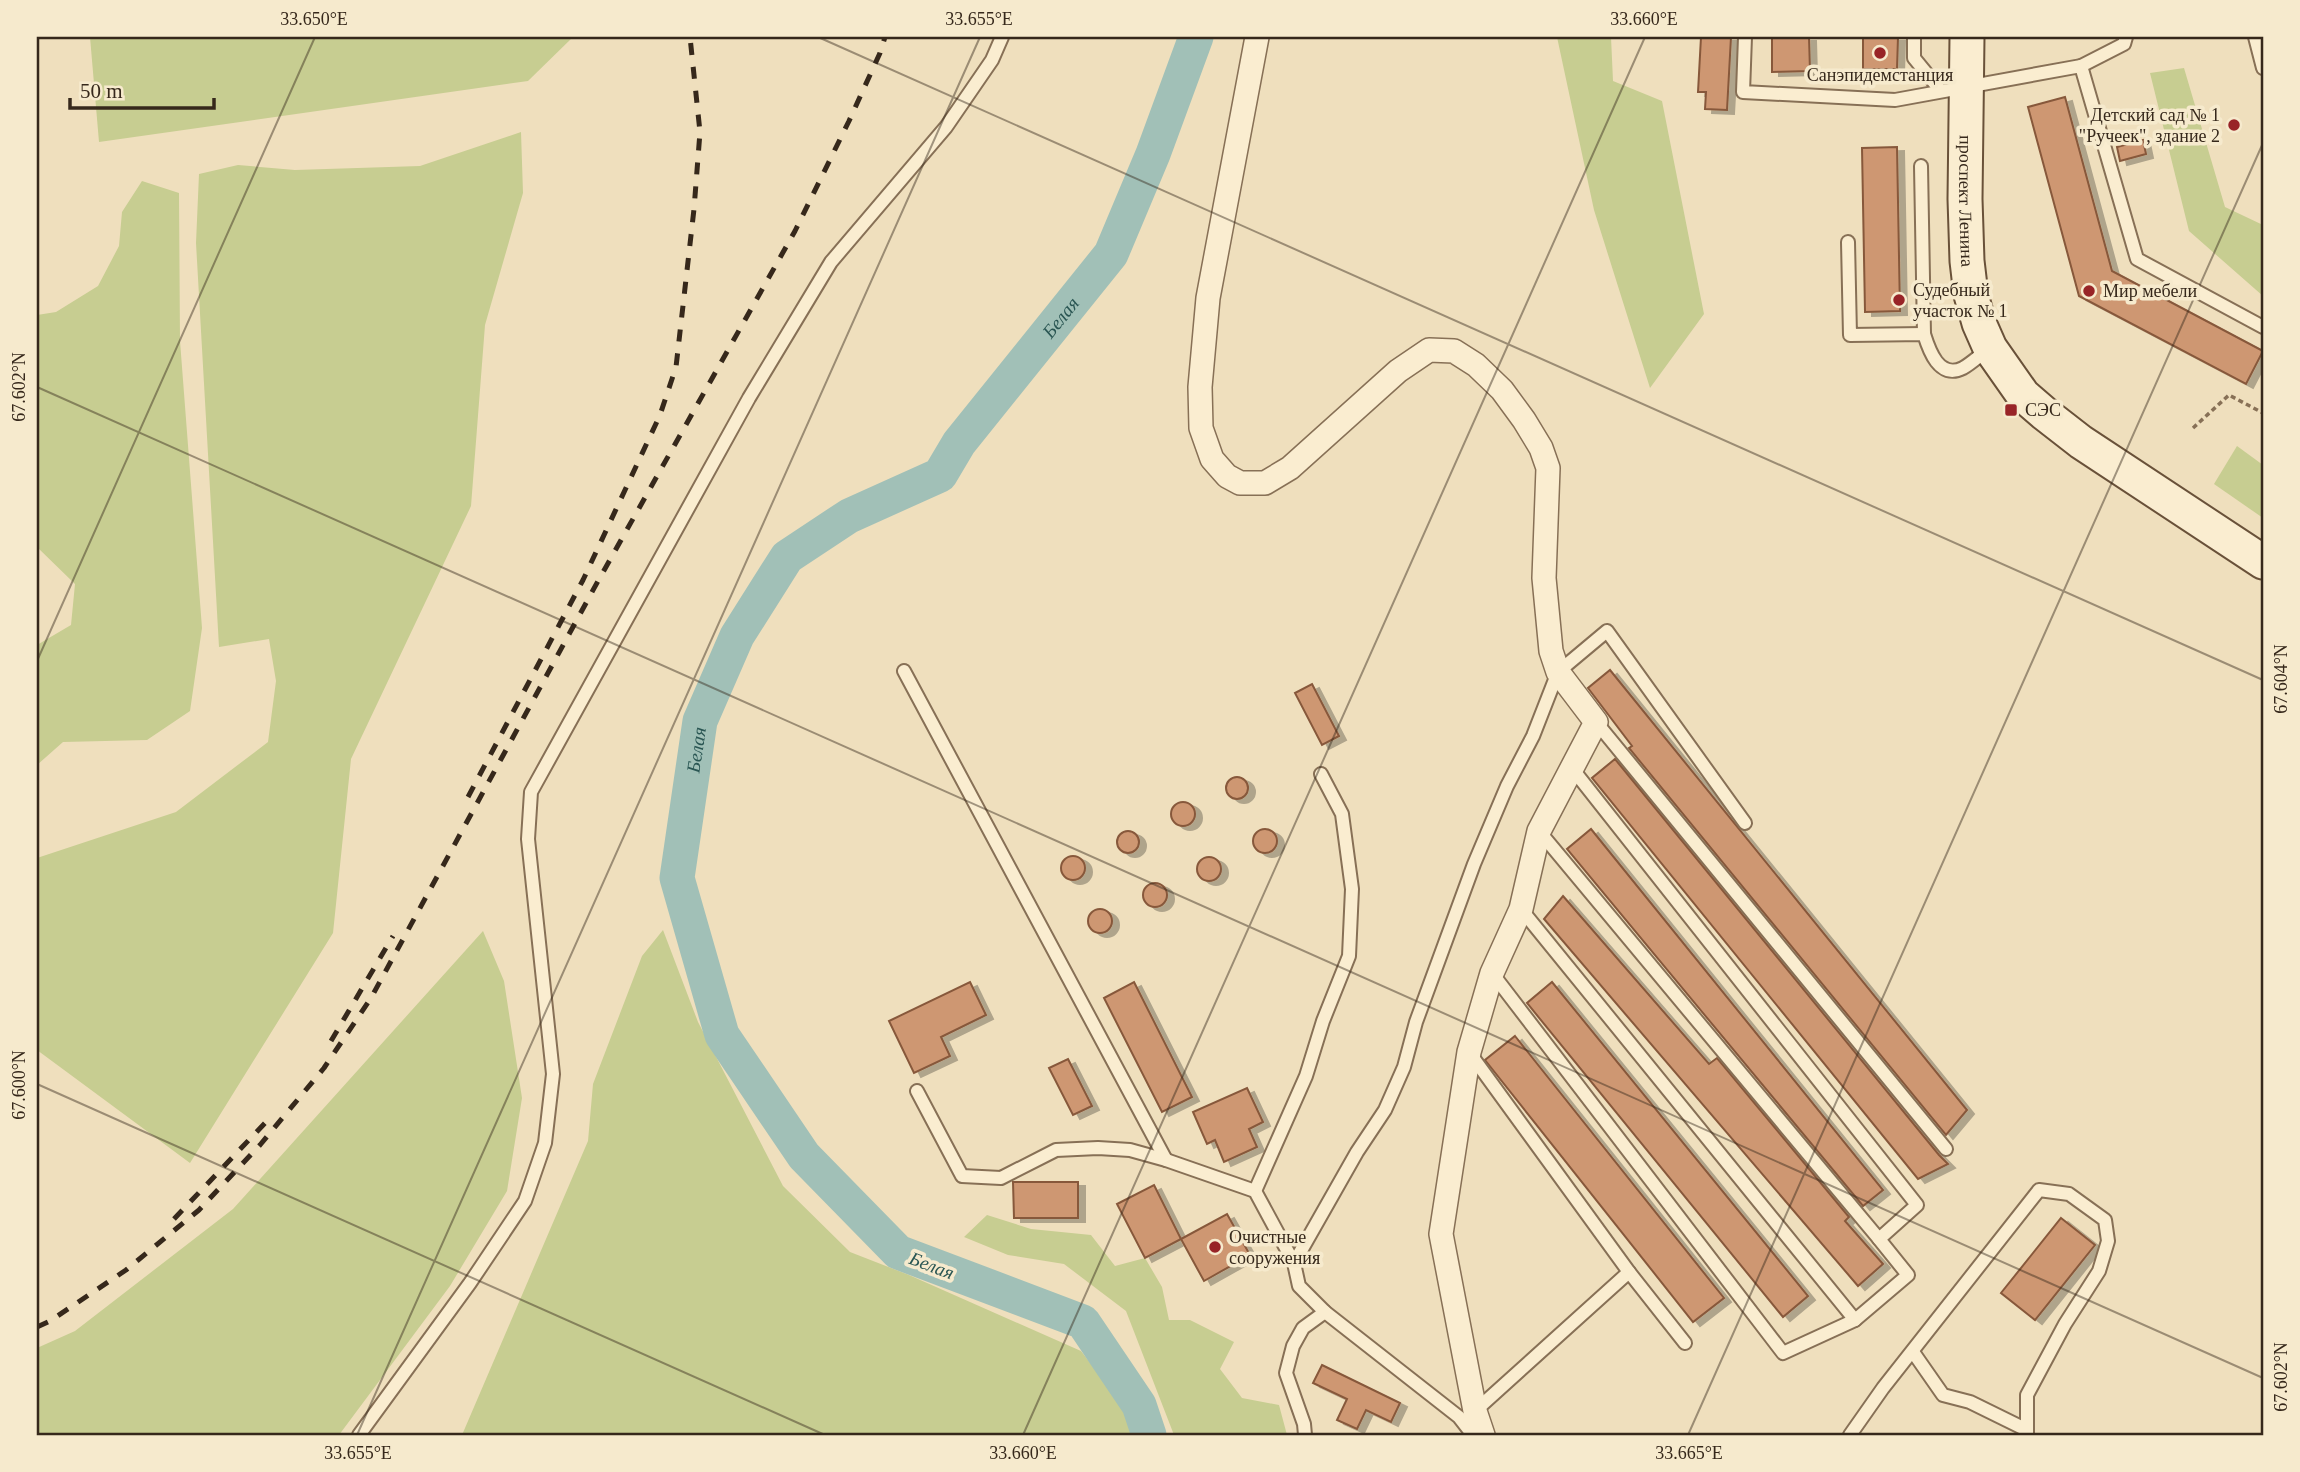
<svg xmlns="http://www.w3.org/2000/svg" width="2300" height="1472" font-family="Georgia,serif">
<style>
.green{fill:#c7cd91}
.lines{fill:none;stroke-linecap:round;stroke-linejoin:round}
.river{stroke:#a1c0b7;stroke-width:35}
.building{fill:#ce9772;stroke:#87583b;stroke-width:2;filter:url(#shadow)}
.service-casing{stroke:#877056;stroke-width:16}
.minor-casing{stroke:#877056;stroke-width:26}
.secondary-casing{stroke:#695139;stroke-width:37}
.path{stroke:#877056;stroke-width:3.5;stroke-dasharray:5 3.5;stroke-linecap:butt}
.service{stroke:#faedd0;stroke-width:12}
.minor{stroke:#faedd0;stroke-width:23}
.secondary{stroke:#faedd0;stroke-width:33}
.rail{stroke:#36281b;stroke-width:5;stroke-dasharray:12 12;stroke-linecap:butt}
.ticks{fill:none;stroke:#36281b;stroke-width:2;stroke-opacity:0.45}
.poi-dot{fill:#982427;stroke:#f6eacd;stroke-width:2.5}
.labels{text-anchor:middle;stroke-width:7;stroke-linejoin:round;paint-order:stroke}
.poi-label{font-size:18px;fill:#36281b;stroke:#f6eacd;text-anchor:start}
.street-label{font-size:18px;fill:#36281b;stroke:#f6eacd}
.water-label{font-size:19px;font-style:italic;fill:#2a5653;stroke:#f6eacd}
.neatline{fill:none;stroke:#36281b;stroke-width:2.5}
.ticks-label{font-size:18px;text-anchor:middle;fill:#36281b}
</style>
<defs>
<filter id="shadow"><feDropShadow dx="7" dy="4" stdDeviation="0" flood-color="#0004"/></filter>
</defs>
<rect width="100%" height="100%" fill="#efdfbd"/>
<g class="green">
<path d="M90,37h483l-45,44 -429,61z"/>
<path d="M1557,37h54l2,44 49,20 42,213 -54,74 -56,-178z"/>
<path d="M2184,68l41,139 38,18v71l-74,-65 -39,-158z"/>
<path d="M521,132l2,61 -38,132 -14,181 -120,253 -18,174 -143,230 -153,-113v-192l139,-46 92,-70 8,-61 -7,-42 -50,8 -23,-404 3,-69 39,-9 57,5 125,-4z"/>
<path d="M142,181l37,12 1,148 22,287 -12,83 -43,29 -84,2 -26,23v-120l34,-20 4,-41 -38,-37v-232l19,-3 42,-26 21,-40 3,-34z"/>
<path d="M2237,446l26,19v53l-49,-34z"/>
<path d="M663,930l35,92 85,164 67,66 59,23 172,76 45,59 5,25h-669l126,-294 5,-57 49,-128z"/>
<path d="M483,931l21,50 18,117 -15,93 -57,95 -111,149h-302v-87l38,-17 158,-122z"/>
<path d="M987,1215l44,14 60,6 24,31 30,-8 17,29 7,33h21l44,22 -14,27 22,29 37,7 8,30h-113l-48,-124 -62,-47 -56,-9 -44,-18z"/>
</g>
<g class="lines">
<path class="river" id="s1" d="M1149,1435l-10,-30 -56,-83 -185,-70 -94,-96 -82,-121 -45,-157 23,-157 37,-85 50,-79 62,-41 91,-41 19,-32 152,-189 42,-100 43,-117"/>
</g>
<g class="building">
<path d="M1701,37h30l-4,73 -22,-1 1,-17h-8z"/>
<path d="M1772,37h37l1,34 -38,1z"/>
<path d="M1863,37h35l-1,32h-34z"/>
<path d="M2065,97l47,174 151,80 -17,33 -167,-88 -51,-189z"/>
<path d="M2143,140l3,14 -26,7 -3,-14z"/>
<path d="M1897,147l3,164 -35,1 -3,-164z"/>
<path d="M1610,670l357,440 -21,25 -317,-387 3,-2 -44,-58z"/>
<path d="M1312,684l27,52 -17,9 -27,-52z"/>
<path d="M1615,759l324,396 9,9 -30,15 -326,-401z"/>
<circle cx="1237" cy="788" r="11"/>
<circle cx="1183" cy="814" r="12"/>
<path d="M1591,829l292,361 -20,16 -296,-357z"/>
<circle cx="1265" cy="841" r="12"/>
<circle cx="1128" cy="842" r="11"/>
<circle cx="1073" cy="868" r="12"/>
<circle cx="1209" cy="869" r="12"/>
<circle cx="1155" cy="895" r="12"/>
<path d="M1563,896l146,168 8,-6 132,159 -4,4 38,43 -25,22 -314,-367z"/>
<circle cx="1100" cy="921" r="12"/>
<path d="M970,982l16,33 -45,22 9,19 -36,17 -25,-52z"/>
<path d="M1134,982l58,115 -30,15 -58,-114z"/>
<path d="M1552,982l256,314 -25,21 -256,-314z"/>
<path d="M1515,1036l209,262 -31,24 -208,-262z"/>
<path d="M1068,1059l24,47 -19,9 -24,-47z"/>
<path d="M1247,1088l16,34 -14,7 8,18 -33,15 -9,-22 -8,4 -14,-32z"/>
<path d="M1013,1182h65v36h-64z"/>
<path d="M1154,1185l27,54 -36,19 -28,-54z"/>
<path d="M1227,1214l23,41 -46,26 -23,-42z"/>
<path d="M2061,1218l34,27 -60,75 -34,-27z"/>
<path d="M1322,1365l78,38 -9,19 -25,-12 -9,19 -20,-9 10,-21 -34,-16z"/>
</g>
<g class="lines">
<defs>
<g id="service">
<path d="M1745,37l-2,55 152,8 186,-34 56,193 126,68"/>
<path d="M1914,37v21l27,33"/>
<path d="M2255,37l8,31"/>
<path d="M2081,66l43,-22 2,-7"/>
<path d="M1921,166l3,168"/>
<path d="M1848,242l2,93 74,-1c5,16 15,46 39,34 9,-5 18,-14 27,-20"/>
<path d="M904,671l262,489"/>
<path d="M1596,722l350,427"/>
<path d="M1539,831l340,408 38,-34 -346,-438"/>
<path d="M1521,909l334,411 53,-45 -29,-36"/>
<path d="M1492,973l291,380 72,-33"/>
<path d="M1469,1052l160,220 -154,139"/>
<path d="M917,1091l45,85 39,2 55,-28 42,-2 32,2 36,10 89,31 39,72 5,23 26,26 134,105 14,18"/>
<path d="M1255,1191l51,-115 17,-55 26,-65 3,-67 -10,-75 -21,-40"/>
<path d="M1294,1263l63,-111 28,-42 19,-43 12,-45 58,-158 33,-78 26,-50 25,-64 49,-41 138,192"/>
<path d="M1629,1272l56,71"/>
<path d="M1913,1352l30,43 27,7 57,28v5"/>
<path d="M359,1435l111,-152 55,-82 20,-58 8,-69 -25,-235 3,-47 218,-394 82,-136 115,-135 46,-67 10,-23"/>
<path d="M1305,1435l-1,-11 -18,-51 7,-27 10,-18 22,-16"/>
<path d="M1850,1435l33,-47 156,-198 30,4 36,26 3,21 -9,30 -34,53 -38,71v35"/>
</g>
<path id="minor" d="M1257,37l-49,261 -8,89 1,41 11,31 15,17 13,7h25l25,-15 108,-97 31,-21 25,1 22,14 26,25 22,30 17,28 7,20 -4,110 7,73 7,21 38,50 -57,109 -18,78 -29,64 -23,79 -28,182 34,177 8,24"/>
<g id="secondary">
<path id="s2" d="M1967,37l-2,162 2,62 4,34 8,28 11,25 33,47 22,19 36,28 182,120"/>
</g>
</defs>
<use href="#service" class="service-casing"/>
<use href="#minor" class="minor-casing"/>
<use href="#secondary" class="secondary-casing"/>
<path class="path" d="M2193,428l36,-33 34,18"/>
<use href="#service" class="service"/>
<use href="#minor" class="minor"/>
<use href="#secondary" class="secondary"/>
<g class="rail">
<path d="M468,797l115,-217 77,-165 16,-48 18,-158 6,-77 -10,-95"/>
<path d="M331,1041l62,-105"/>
<path d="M174,1219l91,-96"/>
<path d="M37,1327l13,-6 76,-51 73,-60 61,-65 64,-77 47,-70 227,-417 197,-350 54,-110 31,-68 5,-16"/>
</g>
</g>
<path class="ticks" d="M818,37l1445,643M37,387l2226,991M37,661l278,-624M37,1084l788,351M357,1435l623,-1398M1023,1435l622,-1398M1688,1435l575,-1292"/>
<g class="poi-dot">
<circle cx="1880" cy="53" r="7"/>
<circle cx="2234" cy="125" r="7"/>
<circle cx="2089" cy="291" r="7"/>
<circle cx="1899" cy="300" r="7"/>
<rect x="2004" y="403" width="14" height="14" rx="3.5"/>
<circle cx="1215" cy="1247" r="7"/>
</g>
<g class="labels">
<g class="poi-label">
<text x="1880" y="81" text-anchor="middle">Санэпидемстанция</text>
<text x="2220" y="121" text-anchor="end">Детский сад № 1<tspan x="2220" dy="21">"Ручеек", здание 2</tspan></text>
<text x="1913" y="296">Судебный<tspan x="1913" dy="21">участок № 1</tspan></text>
<text x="2103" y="297">Мир мебели</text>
<text x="2025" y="416">СЭС</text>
<text x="1229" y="1243">Очистные<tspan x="1229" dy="21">сооружения</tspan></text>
</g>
<g class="street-label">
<text dy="6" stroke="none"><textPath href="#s2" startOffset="164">проспект Ленина</textPath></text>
</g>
<g class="water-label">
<text dy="7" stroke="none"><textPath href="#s1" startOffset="1491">Белая</textPath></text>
<text dy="7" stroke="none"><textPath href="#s1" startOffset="903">Белая</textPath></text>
<text transform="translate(932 1265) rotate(21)" y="7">Белая</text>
</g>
</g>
<rect width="2300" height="1472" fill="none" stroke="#f6eacd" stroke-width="77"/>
<path d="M70 98v10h144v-10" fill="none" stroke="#36281b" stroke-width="3.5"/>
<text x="80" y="98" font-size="21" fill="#36281b" stroke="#f6eacd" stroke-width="5" paint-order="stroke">50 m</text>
<rect x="38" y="38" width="2224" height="1396" class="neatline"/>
<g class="ticks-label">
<text x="314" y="25">33.650°E</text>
<text x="979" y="25">33.655°E</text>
<text x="1644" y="25">33.660°E</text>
<text transform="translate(19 387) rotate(-90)" y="6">67.602°N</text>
<text transform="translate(2281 679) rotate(-90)" y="6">67.604°N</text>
<text transform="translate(19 1085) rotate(-90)" y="6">67.600°N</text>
<text transform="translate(2281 1377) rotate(-90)" y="6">67.602°N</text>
<text x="358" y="1459">33.655°E</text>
<text x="1023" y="1459">33.660°E</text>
<text x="1689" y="1459">33.665°E</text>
</g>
</svg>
